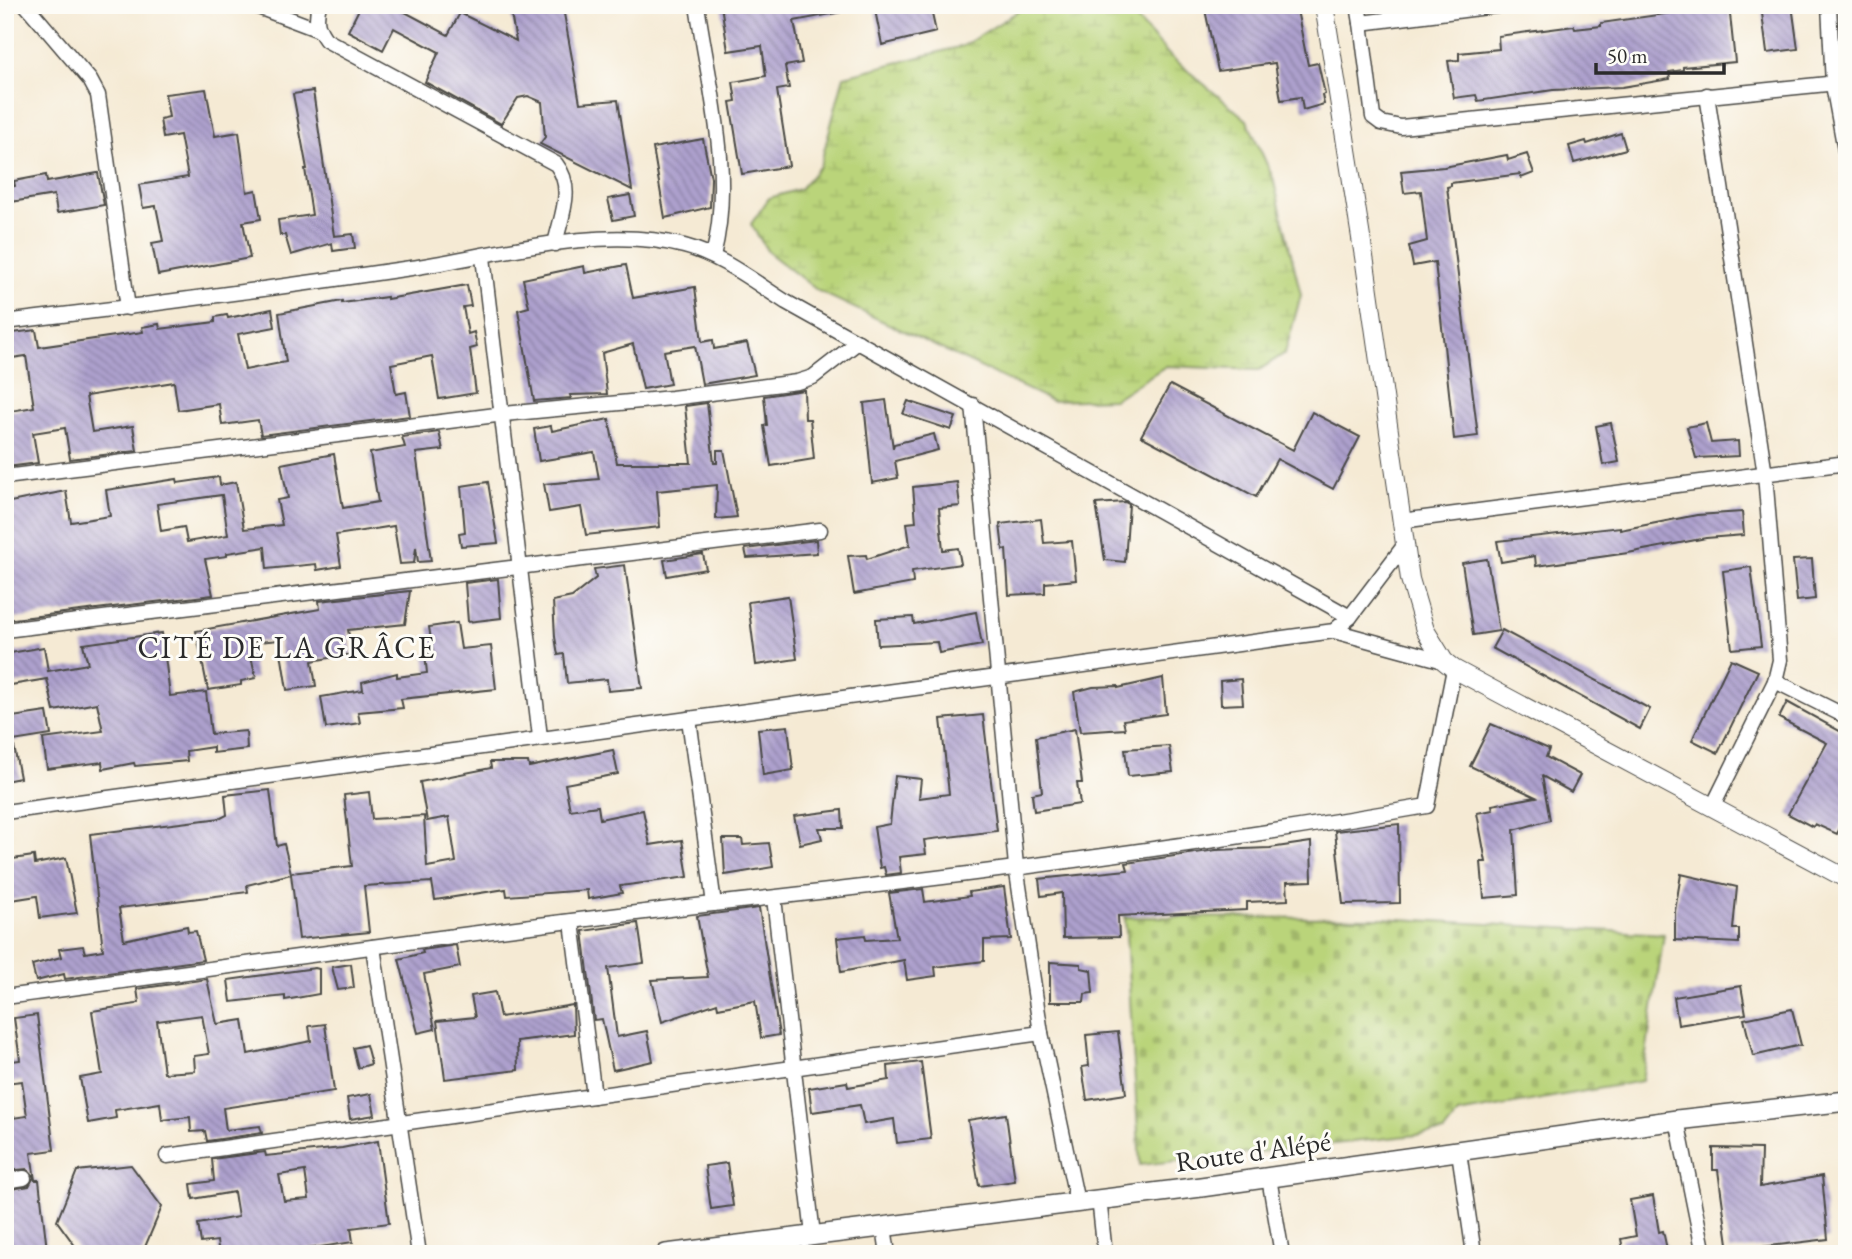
<svg xmlns="http://www.w3.org/2000/svg" width="1852" height="1259" font-family="'EB Garamond',serif">
<style>
.wetland{fill:url(#wetland-marsh);stroke:#728052;stroke-width:2}
.cemetery{fill:url(#cemetery-stones);stroke:#728052;stroke-width:2}
.building{fill:url(#building-back-hatch);fill-rule:evenodd}
.lines{fill:none;stroke-linecap:round;stroke-linejoin:round}
.minor-casing{stroke:#494844;stroke-width:17}
.tertiary-casing{stroke:#494844;stroke-width:20}
.secondary-casing{stroke:#494844;stroke-width:22}
.minor{stroke:#fff;stroke-width:14}
.tertiary{stroke:#fff;stroke-width:18}
.secondary{stroke:#fff;stroke-width:19}
.labels{text-anchor:middle;stroke-width:6;stroke-linejoin:round;paint-order:stroke}
.street-label{font-size:28px;fill:#2b2b2b;stroke:#fdfcf7}
.neighbourhood-label{font-size:30px;letter-spacing:2px;fill:#2b2b2b;stroke:#fdfcf7}
</style>
<defs>
<pattern id="wetland-marsh" width="20" height="14" patternUnits="userSpaceOnUse" patternTransform="scale(1.75)"><rect width="20" height="14" fill="#bad47a"/><path d="M1 5h8M5 5V1M11 12h8M15 12V8" fill="none" stroke="#a0b66a"/></pattern>
<pattern id="cemetery-stones" width="16" height="16" patternUnits="userSpaceOnUse" patternTransform="scale(1.75)"><rect width="16" height="16" fill="#bad47a"/><path d="M2 7V4a2 2 0 0 1 4 0v3zM10 15v-3a2 2 0 0 1 4 0v3z" fill="#a0b66a"/></pattern>
<pattern id="building-back-hatch" width="6" height="6" patternUnits="userSpaceOnUse" patternTransform="scale(1.75)"><rect width="6" height="6" fill="#ada0cd"/><path d="M-1 5l2 2M0 0l6 6M5-1l2 2" fill="none" stroke="#8d83a7"/></pattern>
</defs>
<rect width="100%" height="100%" fill="#fdfcf7"/>
<filter id="ink" filterUnits="userSpaceOnUse"><feTurbulence type="fractalNoise" baseFrequency=".0143" numOctaves="2"/><feDisplacementMap in="SourceGraphic" scale="14" xChannelSelector="R" yChannelSelector="G"/><feConvolveMatrix kernelMatrix="1 2 1 2 8 2 1 2 1" color-interpolation-filters="sRGB"/></filter>
<filter id="wash" filterUnits="userSpaceOnUse"><feTurbulence type="fractalNoise" baseFrequency=".00686" numOctaves="4" result="noise"/><feDisplacementMap in="SourceGraphic" scale="28" xChannelSelector="R" yChannelSelector="G"/><feGaussianBlur stdDeviation="1.57" result="paint"/><feColorMatrix in="noise" values="0 0 0 0 0 0 0 0 0 0 0 0 0 0 0 0 0 1.4 0 .05"/><feComposite in="paint" operator="in"/></filter>
<g filter="url(#wash)">
<rect width="100%" height="100%" fill="#f5ead4"/>
<path class="wetland" d="M1028,5h96l45,50 78,65 26,58 28,117 -16,58 -26,17 -93,-4 -52,33 -62,2 -234,-110 -50,-39 -17,-28 18,-26 31,-9 20,-23 24,-90 119,-30z"/>
<path class="cemetery" d="M1125,917l255,1 284,16 -22,147 -184,33 -14,18 -304,33z"/>
<g id="blocks">
<g class="building">
<path d="M361,5h45l-3,6 45,24 12,-22 56,28 -5,-27 52,-6 17,95 38,-3 14,90 -92,-46 5,-7 -3,-35 -14,-6 -10,2 -17,26 -76,-42 14,-30 -45,-24 -11,22 -35,-19z"/>
<path d="M721,5h121v7l-48,9 8,42 -17,3 4,22 -12,2 12,76 -47,8 -12,-72 6,-1 -3,-19 33,-6 -4,-30 -34,5z"/>
<path d="M874,5h56l6,27 -54,13z"/>
<path d="M1204,5h92l12,60 10,-2 7,31 -3,1 2,9 -21,6 -2,-13 -20,3 -6,-37 -57,8z"/>
<path d="M1707,5h22l6,57 -52,5v3l-14,2 1,7 -48,8 -69,3 -75,11 -2,-6 -22,3 -6,-37 11,-1v-7l40,-4 -1,-13 76,-10 1,3 26,-3v-3l106,-15z"/>
<path d="M1761,5h31l6,44 -31,4z"/>
<path d="M206,89l9,47 24,-4 8,60 9,-2 5,29 -18,3 7,36 -92,17 -6,-32 11,-2 -7,-35 -13,2 -4,-23 49,-8 -8,-42 -17,3 -3,-19 9,-2 -4,-23z"/>
<path d="M313,91l21,145 19,-2 2,14 -22,3 -1,-8 -41,12 -6,-20h-5l-2,-15 34,-5 -7,-46h2l-14,-75z"/>
<path d="M1621,133l5,16 -52,14 -5,-17 17,-5 1,3z"/>
<path d="M703,139l8,39 -1,29 -45,11 -12,-70z"/>
<path d="M1527,154l7,19 -13,5 -1,-4 -69,9v3l-4,1 31,249 -24,3 -19,-177 -22,4 -4,-20 18,-5 -6,-50 -17,2 -3,-22 43,-4 63,-12 1,5z"/>
<path d="M98,173l6,32 -47,8 -3,-18 -49,8v-15l10,-2 -1,-5 32,-6 1,7z"/>
<path d="M630,195l4,21 -21,4 -5,-21z"/>
<path d="M626,265l7,33 62,-11 7,55 11,-2 1,9 33,-6 8,32 -53,9 -7,-38 -31,5 6,33 -27,5 -10,-45 -31,9 5,41 -37,1 1,3 -37,3 -16,-91 11,-3 -6,-28 61,-13 1,7z"/>
<path d="M467,285l4,21 -8,1 5,27 6,-2 3,15 -7,2 6,44 -37,6 -7,-43 -41,8 5,30 10,-2 4,24 -149,19 -3,-15 -36,5 -3,-21 -41,6 -4,-28 -88,14 6,36 41,-6 4,25 -67,8 -5,-31 -32,5 5,30 -31,4 -2,-55 29,-5 -8,-51 -21,3v-25l31,-4 3,17 104,-15 -1,-5 17,-3 1,5 55,-7v-5l12,-2 1,3 44,-9 3,18 -37,7 7,36 41,-8 -7,-49 63,-12v2l45,-6v2z"/>
<path d="M1170,385l123,65 19,-38 48,25 -27,52 -56,-30 -21,38 -115,-61z"/>
<path d="M804,390l1,29h5l4,40 -43,7 -7,-40 3,-1 -3,-29z"/>
<path d="M886,400l7,48 1,-4 40,-10 4,16 -43,11 3,17 -26,5 -8,-80z"/>
<path d="M908,401l48,16 -5,13 -48,-16z"/>
<path d="M707,403l7,60h3v-13h7l13,67 -21,2 1,-34 -60,6 3,36 -74,8 -5,-28 -32,5 -5,-28 55,-5 -5,-27 -55,9 -5,-32 17,-3 1,5 57,-12 8,44h74l-6,-57z"/>
<path d="M1611,423l8,39 -16,3 -7,-39z"/>
<path d="M1706,423l5,20 27,-2 1,15 -43,2 -9,-31z"/>
<path d="M439,432l4,18 -27,3 15,108 -13,1 -2,-15 -2,16 -14,1 -6,-38 -58,9 5,31 -24,4 -1,-6 -49,5 -2,-22 -38,6v3l-22,3 8,36 -208,25v-117l61,-12 5,31 39,-6 -4,-26 71,-11 1,4 41,-6 1,8 16,-3 8,47 38,-4 -5,-25 11,-2 -7,-34 53,-10 9,54 35,-6 -8,-49 35,-6 -3,-10zM222,495l6,40 -41,7 -3,-15 -23,4 -4,-27z"/>
<path d="M488,482l10,61 -37,3 -2,-13 6,-1 -4,-46z"/>
<path d="M957,482l3,24 -21,2 4,42 15,-2 3,16 -49,7 1,12 -59,11 -6,-38 18,-1 1,4 43,-14 -3,-22 9,-1 -3,-35z"/>
<path d="M1125,502l4,2 -4,58 -20,-2 -9,-56z"/>
<path d="M1742,512l2,23 -38,3 -78,15 -92,13 -1,-10 -34,6 -4,-21 123,-14v3l77,-15z"/>
<path d="M1041,519l3,24 28,-2 4,39 -31,3v10l-36,2 -3,-46 -3,1 -3,-26z"/>
<path d="M816,540l1,13 -70,5 -2,-9z"/>
<path d="M703,554l3,15 -39,7 -3,-16z"/>
<path d="M1487,559l12,72 -26,4 -11,-72z"/>
<path d="M1812,559l3,40 -18,2 -4,-41z"/>
<path d="M625,565l17,123 -34,3 -1,-12 -40,4 -3,-29 -6,1 -3,-18 -2,-36 19,-4 24,-19 -2,-9z"/>
<path d="M1751,567l10,79 -29,3 -9,-78z"/>
<path d="M498,579l3,39 -33,4 -3,-39z"/>
<path d="M410,591l-5,33 -57,6 4,24 -40,7 4,25 -29,4 -8,-50 -31,3 8,35 -15,3v4l-33,5 -12,-59 124,-22 -1,-8z"/>
<path d="M788,596l9,63 -41,6 -8,-63z"/>
<path d="M976,612l6,33 -43,8 -2,-11 -59,3 -2,-26 37,-2 1,7z"/>
<path d="M457,623l4,26 30,-3 5,43 -95,10 2,9 -45,4 2,11 -34,5 -5,-31 42,-7 -1,-8 35,-9v4l30,-4 -2,-19 8,-1 -4,-26z"/>
<path d="M1502,630l148,79 -10,20 -148,-81z"/>
<path d="M162,633l8,63 36,-4 5,42 35,-3 1,18 -34,4v-6l-27,4 1,10 -52,5 -1,-3 -31,6 -1,-7 -55,7 -4,-30 60,-8 -6,-28 -43,8 -7,-32 -42,7v-32l39,-7 4,24 40,-7 -5,-20z"/>
<path d="M1731,659l27,12 -40,82 -26,-13z"/>
<path d="M1163,678l3,36 -43,6 2,9 -45,3 -6,-40 19,-5 25,-1v2z"/>
<path d="M1241,679l2,25 -22,1 -1,-24z"/>
<path d="M1787,702l60,33v79l-10,20 -22,-10 -2,3 -25,-13 39,-71 -48,-25z"/>
<path d="M47,712l4,23 -38,6 7,37 -15,3v-63z"/>
<path d="M983,715l14,116 -73,9 2,14 -27,3 2,16 -15,2 -2,-8 -4,1 -6,-41 16,-3 5,-48 26,3 -2,19 30,-4 -8,-75z"/>
<path d="M1491,724l58,25 -3,8 34,18 -9,17 -29,-16 8,44 -36,10 4,65 -34,3 -3,-36h5l-9,-49 16,-3 -1,-5 44,-8 -66,-31z"/>
<path d="M788,726l5,44 -30,5 -5,-46z"/>
<path d="M1075,729l7,54h-5l3,21 -46,7 -2,-17 10,-2 -6,-55z"/>
<path d="M1169,746l4,26 -45,4 -3,-27z"/>
<path d="M613,750l5,24 -53,10 5,26 28,-4 2,13 43,-9 7,35 32,-5 6,37 -68,9 2,7 -34,6 -1,-9 -80,6 -1,-7 -71,11 -3,-18 -68,4 5,46 -70,7 -8,-65 -44,11 1,7 -129,16 5,32 63,-14 1,6 8,-1 7,29 -138,19 -1,-5 -28,7 -4,-16 29,-8 -2,-8 24,-3 2,7 18,-3 -13,-116 131,-16 6,-3 -2,-20 45,-5 7,56 7,-2 7,29 61,-7 -8,-71 25,-3 3,27 52,-3 3,51 29,-5 -7,-45 -22,4 -7,-39 71,-14 -1,-6h38l1,5z"/>
<path d="M842,810l1,18h-24l3,11 -22,5 -6,-28z"/>
<path d="M1399,824l1,79 -57,1 -8,-73z"/>
<path d="M723,839h19l1,6 26,-2 4,24 -48,8z"/>
<path d="M1311,842l1,39 -25,1 1,18 -41,2v8l-129,6 1,21 -56,1 -1,-45 -21,3 -2,-17 89,-9 -2,-7 90,-13 54,-2z"/>
<path d="M34,856l1,8 31,-6 11,55 -37,5 -3,-22 -32,5v-41z"/>
<path d="M1681,874l56,13 -4,42h6v14l-64,-3v-29z"/>
<path d="M1004,887l7,52 -27,1v21l-49,6 1,9 -29,4 -3,-20 -63,12 -4,-34 28,-3 1,5 31,-2 -8,-45 34,-4 2,13 45,-6 -1,-4z"/>
<path d="M759,908l20,127 -18,3 -6,-37 -37,7 -1,-5 -55,19 -10,-42 56,-3 -11,-61z"/>
<path d="M638,923l6,40 -36,5 9,69 30,-6 6,30 -40,9 -11,-51 -8,1 -11,-89z"/>
<path d="M456,945l4,22 -36,7 11,55 -17,4 -19,-74 24,-6 -1,-3z"/>
<path d="M1050,962l31,2v4l10,2 2,23 -8,1 -1,8h-34z"/>
<path d="M351,964l3,24 -16,2 -6,-23z"/>
<path d="M315,968l4,1v25l-34,6v-4l-54,6 -3,-22z"/>
<path d="M207,979l10,45 26,-4 5,34 63,-13 -2,-15 16,-2 9,67 -111,17 3,22 34,-4 2,7 -55,8 -2,-10 -14,1 -1,-15 -28,3 -2,-17 -45,7 1,8 -28,5 -8,-45 22,-4 -10,-63 44,-7 3,-2 -2,-13zM202,1015l7,39 -15,2 1,15 -31,2 -7,-52z"/>
<path d="M1741,986l5,28 -68,11 -4,-28z"/>
<path d="M495,992l5,25 73,-12 1,29 -57,7 1,29 -73,9 -8,-58 38,-4 -4,-21z"/>
<path d="M1792,1009l9,36 -48,11 -9,-37z"/>
<path d="M37,1015l17,135 -23,3 4,27h4l8,70 -42,4v-64l24,-4 5,-9 -7,-8 -22,2v-52l22,-3 -5,-35 -17,2v-21l15,-2 -6,-42z"/>
<path d="M1118,1032l8,62 -39,6 -5,-33 7,-1 -3,-31z"/>
<path d="M366,1045l5,19 -13,4 -5,-20z"/>
<path d="M921,1062l10,77 -34,4 -3,-24 -30,5 -4,-19 -48,7 -3,-24 38,-6 1,5 41,-7 -1,-14z"/>
<path d="M371,1094l4,21 -25,4 -3,-21z"/>
<path d="M1006,1114l9,67 -36,5 -11,-66z"/>
<path d="M378,1141l11,82 -38,5 2,14 -59,9v3h-75l-2,-13 -16,2 -3,-19 40,-7 -4,-25 -41,7 -2,-15 23,-3 -2,-22 53,-7 1,4 76,-8zM305,1171l4,28 -25,2 -5,-26z"/>
<path d="M1713,1148l48,1 -1,38 62,-11 6,63 -99,12 -11,-81h-5z"/>
<path d="M727,1163l6,43 -22,3 -6,-43z"/>
<path d="M131,1165l31,42 -20,47h-61l-24,-33 20,-50z"/>
<path d="M1653,1196l6,36 4,-1 5,23h-44l-3,-15 15,-3 -6,-36z"/>
</g>
</g>
</g>
<g filter="url(#ink)">
<use href="#blocks" fill-opacity="0" stroke="#494844" stroke-width="2"/>
<g class="lines">
<defs>
<g id="minor">
<path d="M26,5l64,75 8,15 30,213"/>
<path d="M253,5l66,25"/>
<path d="M319,5c-4,15 -2,23 7,35l230,124c19,24 5,52 -1,80"/>
<path d="M697,5c12,82 37,169 16,251"/>
<path d="M1358,5l3,18 142,-18"/>
<path d="M1829,5l4,80 14,76"/>
<path d="M1361,23l12,94 8,6 20,4 446,-45"/>
<path d="M1707,95l58,379 15,186 -5,21 -62,125"/>
<path d="M483,257l57,480"/>
<path d="M5,322c136,-16 271,-34 406,-54 83,-13 191,-44 273,-22 38,10 70,36 102,56l564,315"/>
<path d="M973,405l43,461 25,167 36,169"/>
<path d="M5,477l499,-63 168,-16 125,-16 16,-5 45,-35"/>
<path d="M1401,521l446,-58"/>
<path d="M5,630l815,-100"/>
<path d="M1334,631l110,30"/>
<path d="M1775,681l72,36"/>
<path d="M689,719l25,185"/>
<path d="M5,812l1329,-181 16,-14 54,-71"/>
<path d="M774,898l39,337"/>
<path d="M572,922l22,174"/>
<path d="M373,947l46,307"/>
<path d="M5,997c236,-32 472,-66 708,-93 238,-26 478,-57 714,-98l27,-137"/>
<path d="M1677,1120l27,134"/>
<path d="M1459,1152l15,102"/>
<path d="M167,1156l874,-123"/>
<path d="M1269,1178l13,76"/>
<path d="M5,1181l19,-3"/>
<path d="M1099,1198l6,56"/>
<path d="M884,1227l4,27"/>
</g>
<path id="tertiary" d="M1324,5l41,258 45,316 15,51 19,31 10,8 393,210"/>
<path id="secondary" d="M666,1254l535,-67 476,-67 170,-19"/>
</defs>
<use href="#minor" class="minor-casing"/>
<use href="#tertiary" class="tertiary-casing"/>
<use href="#secondary" class="secondary-casing"/>
<use href="#minor" class="minor"/>
<use href="#tertiary" class="tertiary"/>
<use href="#secondary" class="secondary"/>
</g>
</g>
<g class="labels">
<g class="street-label">
<text transform="translate(1253 1151) rotate(-8)" y="10">Route d'Alépé</text>
</g>
<g class="neighbourhood-label">
<text x="287" y="658">CITÉ DE LA GRÂCE</text>
</g>
</g>
<rect width="1852" height="1259" fill="none" stroke="#fdfcf7" stroke-width="28"/>
<path d="M1596 63v10h128v-10" fill="none" stroke="#2b2b2b" stroke-width="3.5"/>
<text x="1607" y="63" font-size="21" fill="#2b2b2b" stroke="#fdfcf7" stroke-width="5" paint-order="stroke">50 m</text>
</svg>
